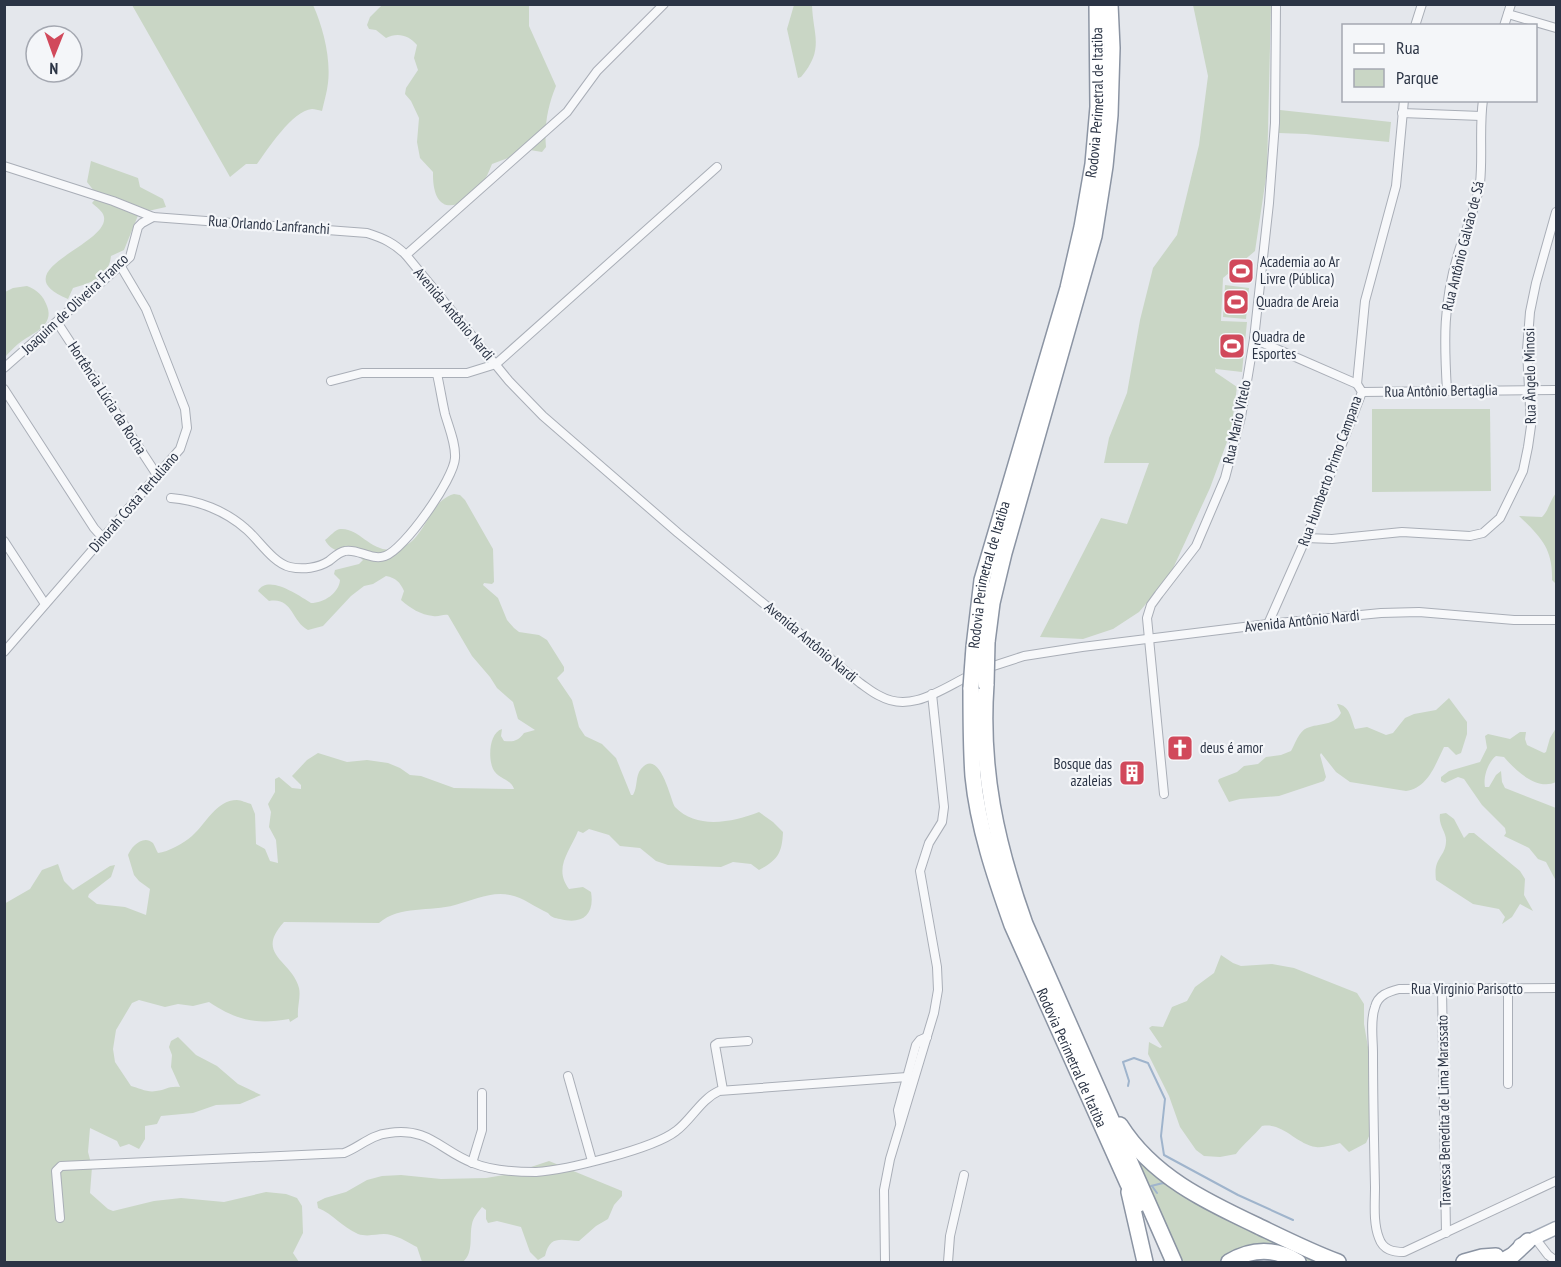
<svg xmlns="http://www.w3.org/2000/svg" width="1561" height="1267" font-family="'PT Sans Narrow',sans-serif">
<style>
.green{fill:#c9d6c5}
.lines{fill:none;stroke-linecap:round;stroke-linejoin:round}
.stream{stroke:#9fb4cc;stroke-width:2}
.street-casing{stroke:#a9aeb7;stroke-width:10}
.primary-casing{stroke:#a3abb8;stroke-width:15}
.highway-casing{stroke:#8b94a3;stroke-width:18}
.street{stroke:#f7f8fa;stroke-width:8}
.primary{stroke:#fff;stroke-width:12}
.highway{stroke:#fff;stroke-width:15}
.highway-bridge-casing{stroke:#8b94a3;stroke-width:18;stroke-linecap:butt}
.highway-bridge{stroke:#fff;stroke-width:15}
.labels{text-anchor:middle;stroke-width:4.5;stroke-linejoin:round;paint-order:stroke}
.street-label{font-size:15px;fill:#2b3445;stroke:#f4f6f9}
.poi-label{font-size:15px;fill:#2b3445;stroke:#f4f6f9;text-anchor:start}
</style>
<rect width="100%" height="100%" fill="#e4e7ec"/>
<g class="green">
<path d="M132,5h181c10,22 18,53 15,78 -1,9 -4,19 -6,28 -4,-1 -7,-2 -10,-2 -20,2 -44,40 -55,55h-11l-16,13z"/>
<path d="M382,5h153l-6,1v20l27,60c-8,19 -12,40 -10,61l-4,5 -12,-2 -38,14c-3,7 -6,15 -11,21 -24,29 -49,29 -48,-13l-13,-14 -3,-16 2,-24 -8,-17 -6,-7 1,-6 12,-18 -4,-12 3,-13c-8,-10 -20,-13 -31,-7l-10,-8 -7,-1 -2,-4 3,-8z"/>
<path d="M794,5h18c1,31 13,44 -11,72l-3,1 -11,-49z"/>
<path d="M1193,5h78l-4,166 -12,80 -32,27 -2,43 26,1 -5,50 -26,-3v-2l-1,5 22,15 -6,44 -21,57 -41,89 -30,35 -26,17 -30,10 -43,-2 61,-119 26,6 22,-61h-45l5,-25 18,-45 13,-73 13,-52 24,-33 22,-90 9,-69z"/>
<path d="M1280,110l111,12 -2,20 -83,-8 -27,-1z"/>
<path d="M91,161l47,17 2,9 23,12 3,8 -27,6 -15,37 -13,6c-2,21 -20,27 -38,32l-5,11c-68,-28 41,-54 36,-82 -1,-6 -8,-10 -12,-14l6,-7 -11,-14z"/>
<path d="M1225,285l24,3 -3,31 -23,-2z"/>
<path d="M27,286c10,4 16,9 20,20 8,20 -15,27 -29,38 -5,4 -9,9 -13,13v-65l8,-4z"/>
<path d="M1372,409h118l1,82 -119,1z"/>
<path d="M1556,493v91l-4,-4c1,-31 -11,-43 -33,-64l23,1c7,-7 8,-17 14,-24z"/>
<path d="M454,494l6,1 5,5 28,49 1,33 -2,2 -8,-1 -1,2 15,13 9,22 7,8 5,4 20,3 8,5 17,27v4l-7,7 15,22 7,27 6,9 17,8 14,14 15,37h2c5,-8 2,-19 8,-26 19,-23 30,33 34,38 22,23 58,15 84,5l14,10 10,10c-1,21 -5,28 -24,38l-8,-6 -18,-2 -12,5 -53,-2 -12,-4 -16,-13 -20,-2 -11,-11 -20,-6 -6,4 -5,-2c-8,20 -25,37 -9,58l14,-2 8,5c4,23 -9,33 -31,27 -5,-1 -8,-1 -12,-6 -12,-5 -25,-16 -38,-18 -19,-4 -36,5 -55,10 -25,7 -55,0 -76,18l-95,-1c-30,33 8,38 15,66 2,9 -2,19 -1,29l-8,5 -1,-3c-33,6 -53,1 -80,-17l-16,4 -15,-2 -13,3 -26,-7 -7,3 -16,27 -3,19 2,13 16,24c8,2 17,7 25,5 11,-1 11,-5 24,-4l-9,-20 1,-12 -3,-8 2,-6 7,-4 18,18 21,11 21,18 23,11 -21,9 -24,1 -23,8 -32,3 -4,8 -12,2v13l-6,10 -10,-5 -9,3 -3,-6 -27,-13 -2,24 4,15 -2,26 18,16 5,2 41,-10 27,-3 43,4 42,-10 20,2 11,4 5,8 1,27 -10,20 6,9h-294l-1,-358 26,-15 12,-19 16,-6 6,17 9,9 37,-24 5,-1 -4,12 -22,17 -1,3 9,7 28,3 21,8 4,-26 -11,-8 -5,-6 -6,-20c3,-8 15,-21 25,-12 2,3 3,7 5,10 10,-1 26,-10 34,-17 14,-12 24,-36 45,-36 4,0 10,3 14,4l4,10 1,30 9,5 5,12 8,2 -2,-23 -7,-13 2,-15 -3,-8 7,-12v-13l4,-2 13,11 9,1v-4l-9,-9 15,-16 11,-7 29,9 20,-2 21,3 12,5 10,7 11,1 33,12 60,1c-3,-10 -16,-10 -21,-20 -5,-11 -4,-36 9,-40l-1,7 3,5c10,1 14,0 20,-8l11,-3 -17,-11 -5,-17 -16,-14 -7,-11 -18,-21 -24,-41c-5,-1 -9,2 -15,1 -12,-1 -23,-8 -32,-16l3,-9c-4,-9 -8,-13 -18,-15l-13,8 -9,2 -13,10 -28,30 -15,4c-17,-9 -15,-33 -39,-29l-11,-10c10,-17 40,4 53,12 13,0 28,-10 29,-23l-6,-6 1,-4 24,-6 4,-4c-11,-10 -30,-4 -38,-20 5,-4 10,-10 15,-11 21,-2 32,28 60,19 26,-8 28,-47 54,-54z"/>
<path d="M1449,698l18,24v12l-6,19 -5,2 -8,-8h-4c-9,18 -16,41 -38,44l-56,-9 -14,-10 -15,-19 -1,2 6,22 -2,4 -45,15 -39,3 -11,3 -11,-21 1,-2 18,-7 7,-6 14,-2 8,-7 15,-2 10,-4c4,-7 8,-20 16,-23 12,-5 27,-2 34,-15l-4,-9c13,1 14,15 18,25l12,-2 19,8 7,-2 12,-15 9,-4 22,-4z"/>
<path d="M1556,728v54c-19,9 -40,-11 -52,-25l-8,-1c-8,6 -13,21 -11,31h4l7,-12 5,-4 1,11 3,6 51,20v73l-10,-19 -8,-3 -9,-11 -25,-12 2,-3 -1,-5 -23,-23 -18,-26 -6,-2 -13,6 -4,-2v-4l8,-6 31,-9 7,-14 -2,-12 3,-2 22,5 10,-7h6l-1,7 2,6 17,8 2,-1 4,-14z"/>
<path d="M1446,813l8,6 10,19 5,-5h5l46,38 5,8 -1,16 9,16 -13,-7 -8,13 -10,7 3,-7 -6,-8 -26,-5 -37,-24c-3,-23 9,-22 10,-38 1,-10 -8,-16 -6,-28z"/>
<path d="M1221,955l12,8 8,3 31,-2 22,4 63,25 7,11v20l5,29 1,81 -4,9 -17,9 -9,-9c-8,2 -17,5 -24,4 -20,-3 -33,-25 -54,-21 -8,10 -18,17 -26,28l-16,3 -16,-1 -8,-6 -16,-23 -11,-31 -21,-42 1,-12 11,6 2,-1 -13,-19 3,-2 11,1 9,-20 15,-6 8,-14 19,-14z"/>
<path d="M1135,1155l193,107h-24l-72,-9 -13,9h-38c-16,-35 -27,-72 -46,-107z"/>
<path d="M549,1161l73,30v5l-8,9 -6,14 -12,7 -17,15c-19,-1 -29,-6 -34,15l-7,4 -8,-8 -9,-25 -24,-6 -9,2 -2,-4v-9l-4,-3c-4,5 -9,11 -10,17 -3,13 2,28 -9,38h-41l-5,-15c-8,-4 -17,-10 -26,-12 -11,-3 -21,3 -33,-1 -16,-7 -25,-20 -40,-26l-1,-6 8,-4 21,-6 21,-12 15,-4 19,-1 40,4 45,-1 24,-4z"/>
</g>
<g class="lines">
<g class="stream">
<path d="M1128,1086l1,-5 -6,-19 11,-4 14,5 17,36 -4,37 3,19 74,40 55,25"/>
<path d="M1151,1186l12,-3 4,1"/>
<path d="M1152,1186l5,7"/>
</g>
<defs>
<g id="street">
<path d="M664,4l-67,67 -30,41 -161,143 103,126 34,35 135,117 182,150c6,4 13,10 20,13 32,18 64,-9 93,-22"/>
<path d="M1508,14l48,14"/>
<path d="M1415,26l7,-22"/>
<path d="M1504,26l7,-22"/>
<path d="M1402,113l79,3"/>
<path d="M4,166l109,35 40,16 214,16c16,5 27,10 39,22"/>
<path d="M57,322l100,153"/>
<path d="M1254,339l103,45"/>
<path d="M4,368l126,-111 8,-30 4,-4 11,-6"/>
<path d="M331,381l31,-8h105l29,-9 221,-197"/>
<path d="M4,389l90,139 9,10"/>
<path d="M1447,391c-3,-51 -4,-87 11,-137 7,-24 18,-45 22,-71 3,-27 -1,-55 3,-83"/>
<path d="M1362,392l194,-2"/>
<path d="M171,498c27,2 55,13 75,31 13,11 27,34 44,38 13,3 28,1 39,-6 5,-4 10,-9 16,-10 13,-3 26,10 40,5 19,-6 69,-77 70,-98 1,-14 -6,-30 -10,-44 -3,-13 -5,-27 -8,-40"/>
<path d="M1306,538l26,1 70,-7 68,4 13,-3 17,-15 23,-47 5,-24 3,-21 -4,-76 3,-38 6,-29 20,-71"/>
<path d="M4,541l41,63"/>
<path d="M1268,624l38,-86 56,-146 -5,-8 8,-83 31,-115 8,-86"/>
<path d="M4,652l176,-203 7,-21 -2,-19 -39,-100 -26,-44"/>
<path d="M984,669l40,-13 58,-9 186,-23 113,-11 38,-1 95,8h42"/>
<path d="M1164,794l-17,-176 4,-13 8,-11 37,-48 29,-68 16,-61 13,-78 15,-136 6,-80 1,-119"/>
<path d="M1556,988l-157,1c-11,3 -21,6 -24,18 -5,13 -2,32 -2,46 0,45 1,90 2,134 0,16 -2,36 4,51 4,12 14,14 25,14l152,-71"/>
<path d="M1442,989l4,244"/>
<path d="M1508,989v95"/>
<path d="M568,1076l24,85"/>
<path d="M723,1090l-8,-45 3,-2 30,-2"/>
<path d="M900,1122l-2,-12 18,-65 4,-5 7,-3"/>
<path d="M472,1163l10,-33v-37"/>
<path d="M60,1218l-4,-47 5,-5 283,-13c16,-6 26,-18 45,-20 40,-6 52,18 84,30 19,8 42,9 63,9 30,-2 117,-23 140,-41 15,-11 25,-32 43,-40l188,-14"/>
<path d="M1535,1238l13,17 8,6"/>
<path d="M885,1262l-1,-72 6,-31 44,-146 4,-23 -1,-23 -17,-96 9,-28 13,-21 2,-15 -12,-113"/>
<path d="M948,1262l2,-26 14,-61"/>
</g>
<path id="primary" d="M1520,1245l36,-17"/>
<g id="highway">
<path d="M987,642l5,-39 12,-50 90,-317 11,-70 5,-51 2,-67 -2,-44"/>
<path id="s1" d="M974,647l8,-67 86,-292 14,-61 11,-63 5,-57 -1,-103"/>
<path d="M986,684c-6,85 10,159 39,240l149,338"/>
<path id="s2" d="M971,688c0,29 0,59 2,88 5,51 22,101 39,149l116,259 11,20"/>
<path d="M1120,1125c32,51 85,76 138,101 27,13 53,26 80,36"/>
<path d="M1129,1192l16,70"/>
<path d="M1229,1262c23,-14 47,-14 69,0"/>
<path d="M1464,1262l18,-5 14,-1"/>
<path d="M1501,1262l12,-7 15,-14"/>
</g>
</defs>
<use href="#street" class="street-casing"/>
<use href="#primary" class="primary-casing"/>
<use href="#highway" class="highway-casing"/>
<use href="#street" class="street"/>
<use href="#primary" class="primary"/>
<use href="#highway" class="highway"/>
<defs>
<g id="highway-bridge">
<path d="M986,684l1,-42"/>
<path d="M971,688l3,-41"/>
</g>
</defs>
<use href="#highway-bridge" class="highway-bridge-casing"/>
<use href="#highway-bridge" class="highway-bridge"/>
</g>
<defs>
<symbol id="stadium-square" viewBox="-11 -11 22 22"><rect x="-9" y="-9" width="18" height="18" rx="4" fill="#d1495b" stroke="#f4f6f9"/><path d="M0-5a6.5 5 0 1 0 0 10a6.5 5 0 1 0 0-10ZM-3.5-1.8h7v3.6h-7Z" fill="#fff"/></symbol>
<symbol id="church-square" viewBox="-11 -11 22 22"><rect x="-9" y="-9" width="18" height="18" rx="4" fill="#d1495b" stroke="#f4f6f9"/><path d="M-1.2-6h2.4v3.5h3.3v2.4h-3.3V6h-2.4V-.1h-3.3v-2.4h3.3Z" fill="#fff"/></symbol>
<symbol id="building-square" viewBox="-11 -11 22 22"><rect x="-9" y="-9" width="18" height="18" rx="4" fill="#d1495b" stroke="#f4f6f9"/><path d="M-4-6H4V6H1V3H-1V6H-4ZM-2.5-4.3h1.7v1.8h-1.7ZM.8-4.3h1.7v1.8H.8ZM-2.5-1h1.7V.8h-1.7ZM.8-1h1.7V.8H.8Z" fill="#fff"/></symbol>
</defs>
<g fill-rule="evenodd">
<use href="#stadium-square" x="1226" y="256" width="30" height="30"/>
<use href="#stadium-square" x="1221" y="287" width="30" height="30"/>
<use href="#stadium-square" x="1217" y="331" width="30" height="30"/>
<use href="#church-square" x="1165" y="733" width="30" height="30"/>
<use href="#building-square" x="1117" y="758" width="30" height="30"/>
</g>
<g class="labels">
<g class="street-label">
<text dy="5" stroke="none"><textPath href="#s1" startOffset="560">Rodovia Perimetral de Itatiba</textPath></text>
<text transform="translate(269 225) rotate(4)" y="5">Rua Orlando Lanfranchi</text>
<text transform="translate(1463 246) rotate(-76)" y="5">Rua Antônio Galvão de Sá</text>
<text transform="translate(75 304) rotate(-43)" y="5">Joaquim de Oliveira Franco</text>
<text transform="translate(454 314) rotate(50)" y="5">Avenida Antônio Nardi</text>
<text transform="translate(1530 376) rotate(-91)" y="5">Rua Ângelo Minosi</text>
<text transform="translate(1441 391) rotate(-1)" y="5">Rua Antônio Bertaglia</text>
<text transform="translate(107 398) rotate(57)" y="5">Hortência Lúcia da Rocha</text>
<text transform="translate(1237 422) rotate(-78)" y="5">Rua Mario Vitelo</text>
<text transform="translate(1330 471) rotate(-70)" y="5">Rua Humberto Primo Campana</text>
<text transform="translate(134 502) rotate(-49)" y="5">Dinorah Costa Tertuliano</text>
<text dy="5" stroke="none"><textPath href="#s1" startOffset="74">Rodovia Perimetral de Itatiba</textPath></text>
<text transform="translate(1302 621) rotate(-6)" y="5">Avenida Antônio Nardi</text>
<text transform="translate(811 642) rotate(40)" y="5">Avenida Antônio Nardi</text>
<text x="1467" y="994">Rua Virginio Parisotto</text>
<text dy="5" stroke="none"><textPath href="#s2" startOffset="388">Rodovia Perimetral de Itatiba</textPath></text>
<text transform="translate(1444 1111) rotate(-91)" y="5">Travessa Benedita de Lima Marassato</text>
</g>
<g class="poi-label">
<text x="1260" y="267">Academia ao Ar<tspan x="1260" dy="17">Livre (Pública)</tspan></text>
<text x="1256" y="307">Quadra de Areia</text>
<text x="1252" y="342">Quadra de<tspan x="1252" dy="17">Esportes</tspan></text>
<text x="1200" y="753">deus é amor</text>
<text x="1112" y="769" text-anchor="end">Bosque das<tspan x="1112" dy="17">azaleias</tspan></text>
</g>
</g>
<rect width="1561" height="1267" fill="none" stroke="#2b3445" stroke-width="12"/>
<rect x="1342" y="24" width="195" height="78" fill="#f4f6f9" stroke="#a4a8b1" stroke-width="1.5"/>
<rect x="1354" y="44" width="30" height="9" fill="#ffffff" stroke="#a4a8b1" stroke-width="1.5"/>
<text x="1396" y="54" font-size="18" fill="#2b3445">Rua</text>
<rect x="1354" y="69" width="30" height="18" fill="#c9d6c5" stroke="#a4a8b1" stroke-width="1.5"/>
<text x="1396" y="84" font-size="18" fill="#2b3445">Parque</text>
<g transform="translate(54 54) rotate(181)"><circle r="28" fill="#f4f6f9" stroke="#a4a8b1" stroke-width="1.5"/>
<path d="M0-4.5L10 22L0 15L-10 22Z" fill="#d1495b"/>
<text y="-9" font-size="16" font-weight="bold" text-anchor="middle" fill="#2b3445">N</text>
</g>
</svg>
